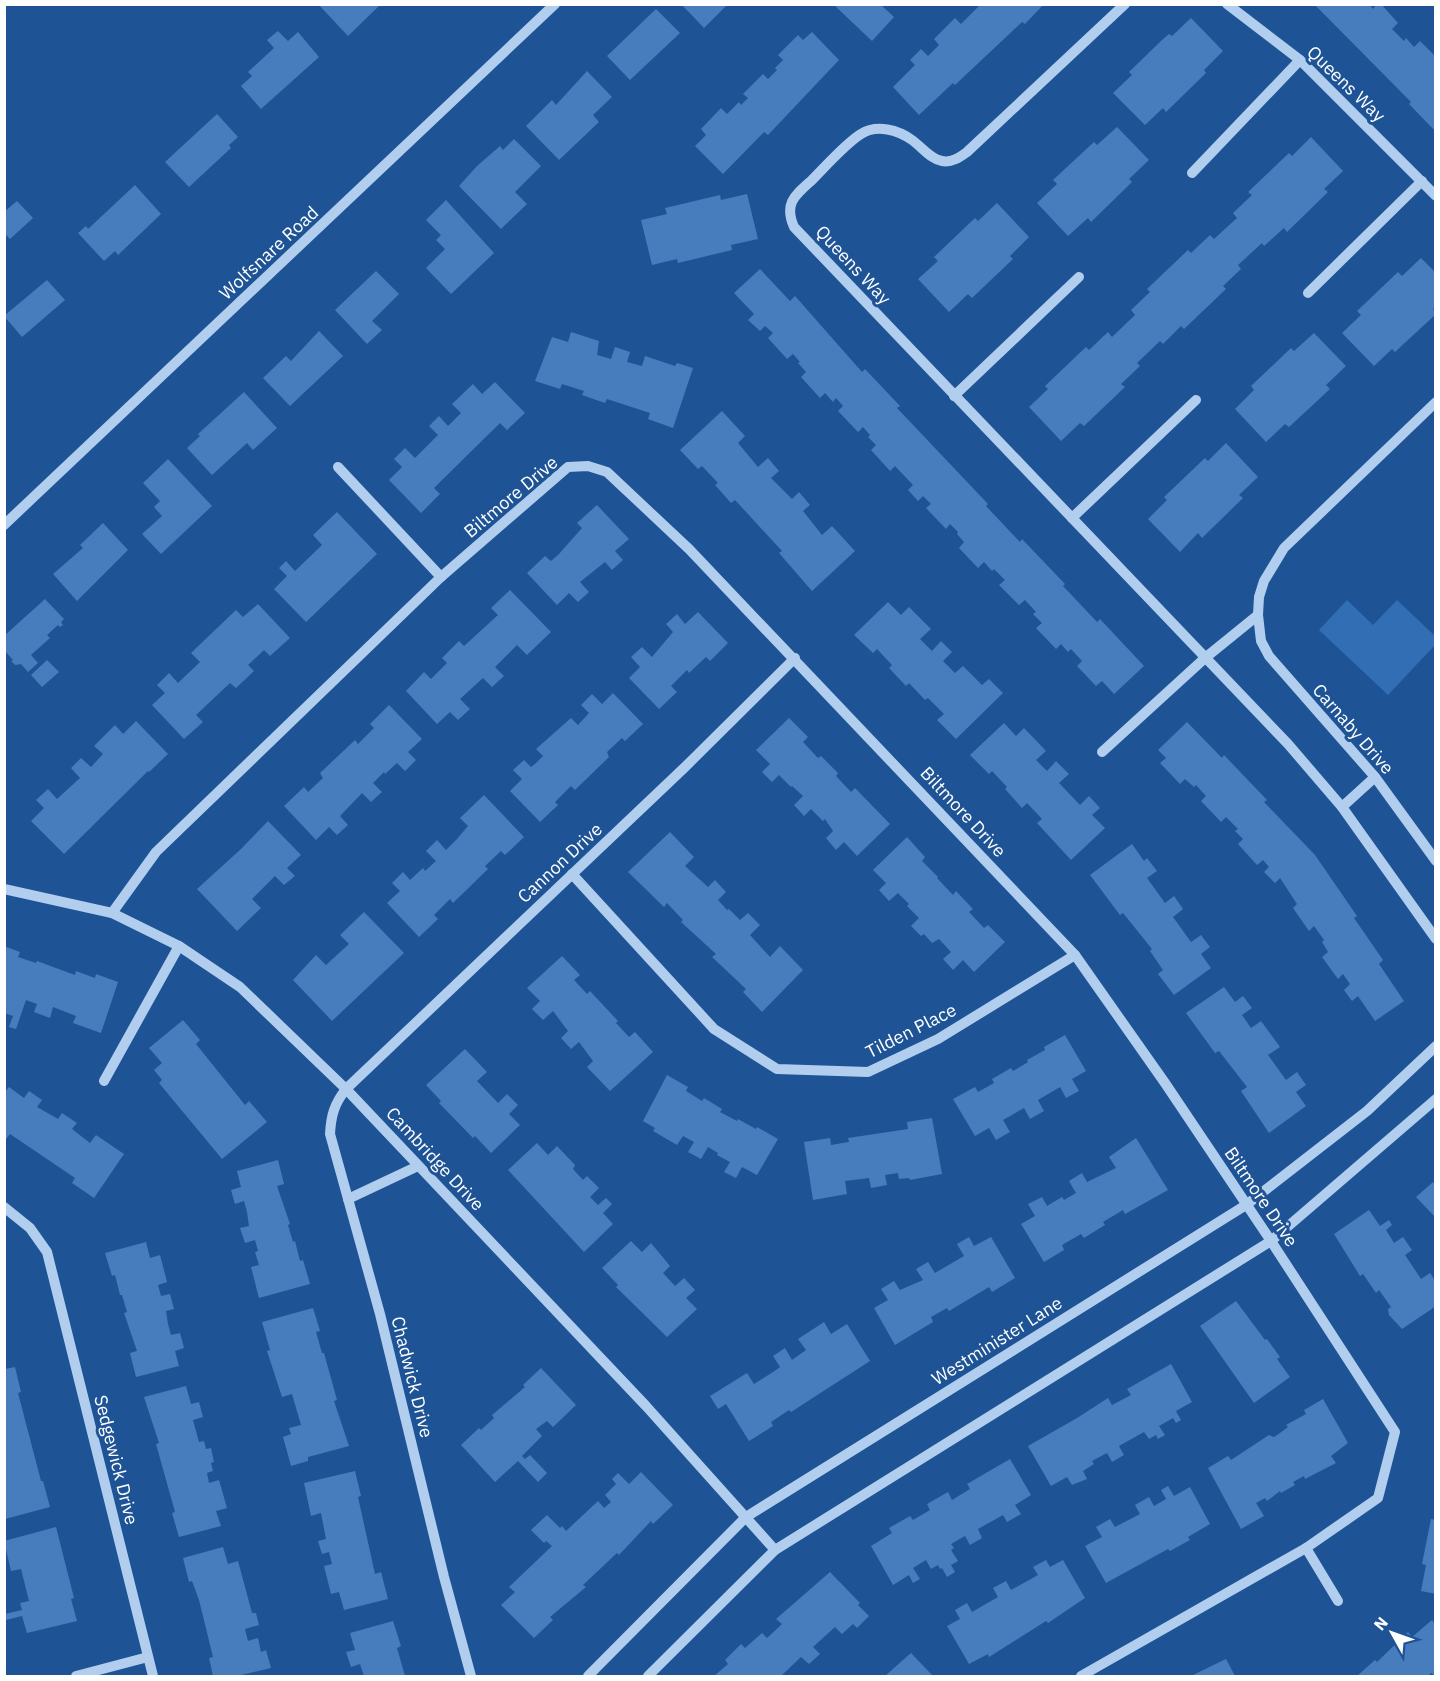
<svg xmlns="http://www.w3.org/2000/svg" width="1440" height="1681" font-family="'IBM Plex Sans',sans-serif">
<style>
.green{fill:#326eb3}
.building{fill:#477dbc}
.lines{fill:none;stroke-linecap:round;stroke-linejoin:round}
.minor{stroke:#b2ceef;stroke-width:10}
.labels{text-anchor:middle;stroke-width:6;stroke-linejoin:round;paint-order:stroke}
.street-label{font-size:18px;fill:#fff;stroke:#1e5496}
</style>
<rect width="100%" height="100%" fill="#1e5496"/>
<path class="green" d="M1347,600l26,25 24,-25 38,36v9l-47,50 -69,-65z"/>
<g class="building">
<path d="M318,4h63l-33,32z"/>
<path d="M681,4h47l-24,24z"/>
<path d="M833,4h47l14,13 -22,24z"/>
<path d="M981,4h63l-19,20 -3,-2 -67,63 -2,-2 -34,32 -26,-28 22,-22 -5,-5 11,-11 7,7 11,-11 -5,-6 21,-21 6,6z"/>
<path d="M1314,4h55l4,5 4,-5h4l17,19 -6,6 12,12 2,-3 8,9 6,-6 16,16v75l-27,-28 2,-2z"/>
<path d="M656,9l24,24 -50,47 -23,-24z"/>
<path d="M1191,18l32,33 -19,19 2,3 -40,39 -3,-4 -18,17 -32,-32 19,-18 -3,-3 33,-32 7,-6 3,2z"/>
<path d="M278,31l10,10 10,-9 21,25 -58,52 -20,-23 11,-10 -4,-4 26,-24 -7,-8z"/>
<path d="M812,32l27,28 -71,75 -4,-3 -41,42 -28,-28 11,-11 -5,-6 20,-21 6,6 12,-12 2,3 7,-7 -5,-4 20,-20 5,5 9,-9 -2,-2 8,-8 -5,-5 20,-20 5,5z"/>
<path d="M587,71l25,26 -19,18 6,7 -40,38 -33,-34 26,-26 4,5z"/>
<path d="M217,114l21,23 -9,8 2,3 -42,39 -24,-25z"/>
<path d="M1117,127l32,33 -20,19 3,3 -41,40 -3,-4 -20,18 -31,-33 20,-19 -4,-4 41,-38 3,3z"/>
<path d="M1311,137l32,34 -19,18 4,3 -41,40 -3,-4 -20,18 -2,-3 -24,22 3,4 -18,17 3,3 -42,40 -3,-3 -18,18 -3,-3 -23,22 3,3 -19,18 4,3 -41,39 -4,-3 -19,18 -32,-34 19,-18 -3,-3 41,-39 3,3 19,-18 4,5 23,-22 -4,-5 19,-18 -3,-3 41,-39 3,3 19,-18 4,4 23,-21 -4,-5 19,-18 -4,-3 41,-39 3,3z"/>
<path d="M514,139l27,27 -26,26 12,12 -26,25 -42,-43 18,-20 23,-20 3,4z"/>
<path d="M135,185l26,29 -43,41 -3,-4 -11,10 -26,-28 8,-7 2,3z"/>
<path d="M747,194l11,45 -27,6 1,5 -54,13 -1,-4 -25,6 -11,-45 26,-6 -2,-6 55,-13 1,5z"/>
<path d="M446,200l48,53 -43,41 -25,-26 19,-19 -9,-9 5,-5 -15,-15z"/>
<path d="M17,201l16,17 -23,21 -6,-6v-21z"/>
<path d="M997,203l32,34 -19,19 3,3 -41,39 -4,-4 -19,18 -31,-33 20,-18 -4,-4 41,-39 3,3z"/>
<path d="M1421,258l15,15v34l-3,2 3,5 -41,38 -3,-3 -18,17 -32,-33 19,-18 -4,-4 41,-39 4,4z"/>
<path d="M760,269l30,32 5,-5 67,76 3,-3 35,37 -3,2 91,96 -2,2 34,36 2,-3 43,45 -2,2 34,36 3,-3 44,47 -30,28 -12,-13 -6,5 -19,-20 5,-5 -11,-12 -3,3 -7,-8 -5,5 -20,-21 6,-5 -9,-9 3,-2 -11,-12 -6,5 -20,-20 6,-5 -11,-11 -2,2 -8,-9 -6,6 -19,-20 5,-6 -7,-8 1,-2 -8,-8 -4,5 -20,-21 5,-4 -8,-8 -5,5 -10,-11 5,-5 -18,-19 -5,5 -19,-21 5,-5 -8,-8 2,-2 -7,-8 -5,5 -20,-21 5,-5 -7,-8 -3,4 -8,-9 -5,5 -19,-21 5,-5 -8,-9 2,-1 -7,-8 -6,5 -19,-21 5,-5 -8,-7 -5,5 -12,-11 6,-6 -20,-21z"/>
<path d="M376,271l23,23 -27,27 10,9 -15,14 -32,-34z"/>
<path d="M47,280l18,20 -43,37 -18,-21z"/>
<path d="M319,331l24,25 -53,50 -27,-28 23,-22 5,5z"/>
<path d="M571,332l28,9 -2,14 14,4 4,-12 15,5 -3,10 15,4 3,-10 30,10 2,-3 16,5 -20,60 -25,-9 2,-6 -43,-14 -2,4 -23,-8 2,-4 -22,-7 -2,5 -25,-8 17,-44 16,5z"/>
<path d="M1314,333l32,33 -20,19 4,4 -41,38 -4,-3 -19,18 -31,-33 19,-19 -3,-4 40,-38 3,3z"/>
<path d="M495,382l30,31 -18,17 -7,-7 -66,65 6,6 -19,19 -32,-33 13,-13 -8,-8 11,-11 10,10 23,-23 -9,-9 10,-10 9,10 13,-13 -9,-9 21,-20 9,10z"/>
<path d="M244,392l33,36 -24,22 -6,-7 -35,32 -25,-27 13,-12 -2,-2z"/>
<path d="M722,411l23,25 -7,7 20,24 10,-9 11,13 -8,7 21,21 7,-7 11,13 -7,6 19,24 10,-9 23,25 -43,40 -33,-38 3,-2 -47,-51 -4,3 -16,-18 3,-2 -16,-17 -4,3 -18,-19z"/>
<path d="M1226,443l32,34 -19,18 4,3 -41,40 -4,-5 -18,19 -32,-33 19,-19 -3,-3 41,-39 3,3z"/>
<path d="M168,459l44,47 -51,48 -19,-20 20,-18 -8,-9 6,-6 -17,-18z"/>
<path d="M597,505l32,34 -14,12 8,9 -11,10 -7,-8 -25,20 9,10 -11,10 -9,-9 -12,12 -30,-32 18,-17 6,5 8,-7 23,-26 -5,-5z"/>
<path d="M337,512l40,42 -71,68 -32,-33 13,-13 -8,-8 7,-7 9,10 27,-26 -9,-10z"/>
<path d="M103,523l25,27 -51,51 -24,-27 30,-26 -3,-3z"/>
<path d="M510,590l41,42 -24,23 -10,-10 -22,22 9,9 -12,11 -9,-9 -23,21 10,10 -12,11 -8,-8 -13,12 -31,-33 18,-19 7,7 16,-16 -5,-5 17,-17 5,5 34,-31 -7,-7z"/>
<path d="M45,599l19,20 -3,3 2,3 -3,2 -2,-2 -11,10 3,3 -19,17 7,8 -10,9 -7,-8 -6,1 -4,-4 2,-1 -9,-10v-14z"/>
<path d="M888,602l13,13 8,-8 22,22 -11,10 12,12 9,-10 11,11 -9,9 12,12 8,-7 19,19 7,-6 14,14 -47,46 -19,-19 7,-6 -16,-16 -3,2 -16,-17 -3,3 -17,-18 3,-3 -15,-16 -4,4 -19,-18z"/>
<path d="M258,604l32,34 -20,18 -6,-6 -16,15 6,6 -18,17 -6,-5 -34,32 7,7 -19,17 -32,-34 13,-12 -8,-8 12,-12 9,10 22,-21 -9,-9 45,-43 7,7z"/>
<path d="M698,612l30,31 -18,18 -4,-4 -17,16 -2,-3 -16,16 6,6 -18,17 -30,-31 11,-11 -9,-10 11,-10 10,10 21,-25 -7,-8 11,-10 8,10z"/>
<path d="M47,660l12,12 -17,15 -11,-12z"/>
<path d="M613,693l30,31 -18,17 -3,-3 -15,14 2,5 -34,33 -4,-4 -16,16 3,3 -18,17 -30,-31 12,-12 -9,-9 11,-10 7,7 4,-3 8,-8 -7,-7 35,-31 7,7 11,-12 -8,-8 11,-11 10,10z"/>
<path d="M389,705l33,34 -14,13 8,8 -11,11 -8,-8 -12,11 -1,-2 -11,11 9,9 -11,10 -9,-9 -22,23 8,9 -11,10 -8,-8 -13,13 -32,-34 20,-19 4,5 15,-14 -3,-5 35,-33 3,4 16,-16 -4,-4z"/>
<path d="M789,718l19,19 -5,5 15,16 3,-2 17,17 -2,3 15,16 4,-4 35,36 -33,32 -13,-14 -8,8 -10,-12 7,-7 -8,-12 -2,2 -12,-12 -7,7 -10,-11 9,-9 -11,-10 -1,1 -12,-12 -7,7 -10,-10 8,-8 -14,-14z"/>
<path d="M136,721l32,33 -19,18 -1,-1 -84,83 -33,-33 13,-13 -8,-8 12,-11 9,10 23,-21 -9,-10 10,-10 10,9 12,-13 -9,-8 21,-21 8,9z"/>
<path d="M1187,722l35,36 2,-3 43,45 -3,2 51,53 42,61 -3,2 29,42 -4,4 25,37 -29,20 -17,-25 -6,5 -8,-11 6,-6 -7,-10 -5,5 -16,-22 6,-5 -6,-10 2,-2 -10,-14 -5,5 -16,-23 4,-4 -17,-26 -5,5 -11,-11 5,-5 -6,-7 -6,5 -19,-21 5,-5 -8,-8 3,-2 -12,-12 -5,5 -20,-21 5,-5 -10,-11 -2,2 -9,-8 -5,5 -20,-21 6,-5 -8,-8z"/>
<path d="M1004,723l12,13 8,-8 22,23 -10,9 11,11 9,-10 13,13 -10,9 21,22 9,-9 11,12 -8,7 13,13 -34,32 -34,-37 5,-4 -15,-16 -5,5 -17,-19 2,-2 -15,-16 -3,3 -19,-19z"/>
<path d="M484,795l40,42 -19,18 -4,-4 -16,15 3,3 -35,34 -3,-4 -16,16 4,4 -19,18 -32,-34 13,-12 -8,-8 11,-11 7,8 13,-12 2,3 11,-10 -10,-10 11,-11 9,10 11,-11 11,-13 -8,-8z"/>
<path d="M268,821l33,34 -14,13 8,8 -11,9 -9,-9 -23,23 9,9 -24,23 -40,-42 44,-40z"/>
<path d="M670,832l24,25 -9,9 23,21 7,-7 11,12 -8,8 9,10 2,-1 11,11 8,-7 12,12 -10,10 20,22 10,-11 23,24 -41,42 -19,-20 3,-3 -34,-32 4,-3 -35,-32 2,-2 -16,-17 -3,4 -36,-35z"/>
<path d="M907,837l18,20 -3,4 16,16 -1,1 16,17 3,-4 17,18 -4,3 15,16 4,-3 17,17 -31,30 -11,-12 -10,10 -10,-11 8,-7 -12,-13 -7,4 -8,-9 -3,2 -10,-10 8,-8 -12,-12 2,-2 -11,-11 -9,8 -10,-11 7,-7 -13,-13z"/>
<path d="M1132,844l12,17 3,-3 10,13 -10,7 18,25 9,-7 9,13 -10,8 18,25 10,-7 9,12 -9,7 10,14 -37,27 -16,-21 5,-4 -13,-19 2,-2 -29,-36 -3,2 -30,-40z"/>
<path d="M364,912l40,41 -72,68 -39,-41 23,-25 10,10 23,-21 -9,-9z"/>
<path d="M4,946l16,6 -2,5 18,6 1,-2 38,14 1,-4 19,7 1,-4 22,8 -17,51 -28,-10 3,-7 -23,-9 -3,11 -16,-6 3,-8 -11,-4 -10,29 -7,-2 4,-11 -9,-3z"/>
<path d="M562,956l18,19 -6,5 13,14 3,-3 28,30 -2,2 13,14 6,-5 18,20 -43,39 -23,-24 6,-6 -14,-19 -8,7 -10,-11 7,-7 -15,-20 -10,9 -11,-11 8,-8 -13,-13z"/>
<path d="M1224,987l11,15 8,-6 9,12 -10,7 9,13 10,-7 19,26 -12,8 18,25 11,-8 9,13 -10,7 10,14 -37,27 -28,-42 6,-4 -28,-36 -4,2 -29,-40z"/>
<path d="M183,1020l17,20 -4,4 49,61 4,-4 18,21 -45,37 -63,-76 3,-3 -8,-10 8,-7 -13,-15z"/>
<path d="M1065,1035l21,36 -14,8 7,12 -13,7 -6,-11 -22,13 6,11 -14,8 -6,-11 -21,12 7,12 -14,8 -7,-12 -14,8 -22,-37 22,-12 3,5 16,-9 -2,-4 19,-11 2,3 15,-9 -1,-2 18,-10 -1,-3z"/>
<path d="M465,1049l22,23 -10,9 21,22 9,-9 11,11 -9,9 11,11 -29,28 -16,-17 -2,2 -34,-35 2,-2 -15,-16z"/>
<path d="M667,1075l21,12 -2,4 16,10 2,-3 18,11 -2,3 17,9 1,-2 18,10 1,-2 21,12 -21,36 -15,-8 -6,11 -12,-6 6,-10 -13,-7 1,-2 -10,-6 -7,12 -13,-7 6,-10 -11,-6 -6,9 -24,-14 2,-3 -12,-7z"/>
<path d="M9,1087l15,11 5,-7 13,9 -5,7 21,12 4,-6 15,10 -5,6 18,14 6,-8 28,19 -30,44 -22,-15 3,-5 -65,-44 -4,5 -2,-1v-45z"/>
<path d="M932,1118l10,56 -32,6 -1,-2 -10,1 -1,-6 -13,2 2,10 -16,3 -2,-10 -24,3 2,13 -34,6 -9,-58 26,-4 1,7 18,-3 -1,-4 60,-9 -1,-7z"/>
<path d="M1136,1138l32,52 -43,24 -2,-4 -20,12 2,3 -21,13 -3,-4 -19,11 2,5 -20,12 -23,-38 14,-8 -7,-12 14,-7 5,9 15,-9 2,3 12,-7 -7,-12 13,-8 5,9 29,-14 -7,-11z"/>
<path d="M537,1143l11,12 9,-9 18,19 -2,4 10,11 4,-4 12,12 -9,9 8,8 8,-7 6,6 -9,9 10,11 -29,28 -76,-82z"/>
<path d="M278,1160l6,24 -7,2 13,38 -2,1 5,17 2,-1 5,20 3,-1 7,24 -51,14 -8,-31 8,-2 -4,-13 3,-1 -3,-11 -10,3 -5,-15 9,-2 -2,-14 -3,-11 -9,3 -4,-14 10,-3 -4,-16z"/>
<path d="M1433,1182l3,3v33l-20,-21z"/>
<path d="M1369,1210l11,16 9,-6 3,5 -6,5 8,13 9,-6 9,13 -7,5 16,24 9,-6 6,9v24l-34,23 -13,-14 -1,-6 3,-2 -12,-17 -3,3 -13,-19 -3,2 -26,-42z"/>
<path d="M969,1237l5,9 17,-9 24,41 -23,14 -3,-5 -40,24 -2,-3 -16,9 2,5 -38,23 -21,-37 14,-8 -7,-11 13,-8 6,9 23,-10 -7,-11 12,-7 7,11 29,-17 -7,-12z"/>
<path d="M631,1241l11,11 9,-9 19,23 -7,7 12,13 9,-8 11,12 -9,8 11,11 -30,28 -51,-50 2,-2 -16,-17z"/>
<path d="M146,1242l4,16 10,-3 7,27 -9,3 3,11 9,-2 4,15 -8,2 2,13 3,11 9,-2 4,15 -9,3 4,15 -43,11 -6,-24 7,-2 -13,-38 3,-1 -5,-17h-2l-5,-20 -3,1 -7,-23z"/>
<path d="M1236,1301l29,39 2,-1 13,18 -3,2 13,18 -36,26 -54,-77z"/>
<path d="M313,1308l7,23 -4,1 6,21h2l13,47 -3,1 15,45 -41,11v4l-17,5 -8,-29 8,-3 -2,-6 12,-3 -9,-31 -10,3 -15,-46 3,-1 -8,-28z"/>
<path d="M824,1322l7,12 16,-10 23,37 -79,51 -2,-2 -18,12 2,4 -24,15 -23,-37 -8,5 -8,-13 37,-23 7,11 22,-14 4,-3 -7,-11 12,-8 7,12 14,-10 -8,-11z"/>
<path d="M1171,1364l21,38 -16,9 5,9 -5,3 -3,-5 -14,8 6,9 -7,4 -2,-4 -7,4 -5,-7 -25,14 5,9 -12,7 -5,-9 -15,8 2,3 -11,7 4,8 -15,6 -5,-8 -16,9 -23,-40 49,-28 31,-20 4,7 19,-10 -4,-6z"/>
<path d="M15,1367l6,25 -3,1 23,88h2l7,26 -45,12v-150z"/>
<path d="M541,1368l35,37 -23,22 -6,-6 -11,8 6,7 -20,20 3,3 5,-4 17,18 -9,9 -20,-21 -23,21 -34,-37 18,-17 2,2 13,-12 -2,-3 33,-28 -2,-2z"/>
<path d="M186,1386l5,18 8,-2 4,15 -10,3 6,22 5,-1 2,8 5,-1 3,14 -3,1 2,8 -6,2 2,10 10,-3 8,28 -11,3 5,15 -42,11 -7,-24 3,-1 -19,-68 3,-1 -15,-46z"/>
<path d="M1323,1399l25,44 -17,13 5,7 -31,16 -1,-3 -11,6 2,3 -14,8 -1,-2 -13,10 -2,-3 -9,5 8,13 -23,13 -33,-61 20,-12 3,4 38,-25 5,2 6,-4 8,-6 -2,-2 20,-11 -2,-4z"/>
<path d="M1010,1459l21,36 -16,10 6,9 -14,8 -4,-7 -25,14 4,9 -12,7 -5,-9 -14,8 3,4 -3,2 7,11 -7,4 4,7 -8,5 -5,-9 -2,1 -2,-4 -7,4 -5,-9 -13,8 7,11 -7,4 -4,-8 -16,10 -22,-39 21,-13 -3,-5 21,-12 3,4 17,-10 -3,-6 21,-12 4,8 18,-11 -3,-5z"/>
<path d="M355,1471l6,25 -3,1 17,77 6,-2 7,27 -44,11 -5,-18 -8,2 -7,-28 8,-2 -3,-12 -7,2 -4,-13 8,-2 -5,-26 -10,3 -7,-33z"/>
<path d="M641,1472l32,33 -20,19 -2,-3 -32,34 -2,-2 -34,32 3,2 -36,30 3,3 -19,18 -33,-33 14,-13 -6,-5 43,-41 -6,-5 -2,2 -13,-13 16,-15 13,13 2,-2 4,5 32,-30 6,7 7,-6 -6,-7 11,-11 -4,-5 6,-6 11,11z"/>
<path d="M1168,1486l6,10 16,-9 20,37 -22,13 2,3 -20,11 -2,-2 -62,34 -21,-37 17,-9 -6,-10 14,-8 5,8 25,-13 -5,-9 14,-8 5,9 12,-7 -5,-9z"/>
<path d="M1431,1519l5,1v74l-15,-3 5,-26 -4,-1z"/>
<path d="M56,1527l18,71 -3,1 6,22 -50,12 -5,-17 -16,4 -1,-6 17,-4 -2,-7 9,-2 -8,-32 -10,2 -7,-30z"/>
<path d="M223,1547l5,17 10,-3 14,52h4l3,12 -14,4 3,12 10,-3 3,14 5,-2 5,18 -34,8h-24l-4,-18 4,-1 -14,-57 -7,-19 -3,1 -6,-24z"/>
<path d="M1046,1560l4,7 13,-7 22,38 -37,25 -2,-2 -57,36 -1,-3 -19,10 -22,-38 13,-7 -5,-9 12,-7 5,9 26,-15 -5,-9 13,-7 5,9 27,-15 -5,-8z"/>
<path d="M830,1572l30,31 -2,2 11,11 -12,12 -4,-4 -11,10 -7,-7 -22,20 7,7 -11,10 -8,-7 -20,19h-67l14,-12 -3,-4 16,-16 4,4 17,-15 5,5 15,-14 -6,-5z"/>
<path d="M1432,1620l4,5v51l-5,-3 -3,3h-71l18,-16 2,2 31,-30 4,5z"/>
<path d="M393,1621l8,25 -4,2 8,28h-41l-4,-12 -9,3 -5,-15 9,-2 -5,-17z"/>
<path d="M911,1653l22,23h-48z"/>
<path d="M1226,1659l9,17h-44z"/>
</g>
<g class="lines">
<g class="minor">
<path d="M1125,4l-158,148c-7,5 -15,11 -25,9 -12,-2 -20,-14 -30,-21 -14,-10 -35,-16 -51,-6 -15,9 -37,34 -50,47 -17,15 -27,23 -17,46l494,517 54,63 94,132"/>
<path d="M1227,4l73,56 136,136"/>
<path d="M1192,173l108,-113"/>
<path d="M1308,293l114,-112"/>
<path d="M954,396l125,-119"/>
<path d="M1436,402l-152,146 -20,33 -5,16 -1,18 3,26 8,15 106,121 61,84"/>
<path d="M338,467l103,110"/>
<path d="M1072,518l124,-118"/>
<path d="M4,525l551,-521"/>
<path d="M1102,752l103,-94 53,-43"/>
<path d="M1342,807l33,-30"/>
<path d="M572,874l142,155 63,40 91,3 70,-33 137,-84"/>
<path d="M4,889l108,24 67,33 61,41 106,102 300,317 129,144"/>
<path d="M112,913l44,-61 285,-275 127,-110 20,-1 19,6 82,77 386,406 90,128 106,158 124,191 -17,66 -72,50 -225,128"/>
<path d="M104,1081l75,-135"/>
<path d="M348,1199l70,-33"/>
<path d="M4,1207l26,21 17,24 106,424"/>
<path d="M1306,1548l32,53"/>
<path d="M76,1676l72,-19"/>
<path d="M471,1676l-27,-99 -64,-263 -50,-180c1,-18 4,-30 16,-45l338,-321 111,-110"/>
<path d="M588,1676l158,-159 500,-312 121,-94 69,-65"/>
<path d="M648,1676l127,-126 496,-309 165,-142"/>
</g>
</g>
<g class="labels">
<g class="street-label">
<text transform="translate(1346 84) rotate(44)" y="6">Queens Way</text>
<text transform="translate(269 253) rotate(-43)" y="6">Wolfsnare Road</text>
<text transform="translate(853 265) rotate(47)" y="6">Queens Way</text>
<text transform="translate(511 497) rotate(-40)" y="6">Biltmore Drive</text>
<text transform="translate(1353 729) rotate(49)" y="6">Carnaby Drive</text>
<text transform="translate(963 812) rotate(47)" y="6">Biltmore Drive</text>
<text transform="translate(560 863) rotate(-43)" y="6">Cannon Drive</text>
<text transform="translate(911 1031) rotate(-27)" y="6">Tilden Place</text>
<text transform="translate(435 1159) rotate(47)" y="6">Cambridge Drive</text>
<text transform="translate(1261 1197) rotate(56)" y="6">Biltmore Drive</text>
<text transform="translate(997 1341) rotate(-32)" y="6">Westminister Lane</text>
<text transform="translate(412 1377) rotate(76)" y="6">Chadwick Drive</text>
<text transform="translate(116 1460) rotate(76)" y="6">Sedgewick Drive</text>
</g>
</g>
<rect width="1440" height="1681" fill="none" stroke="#ffffff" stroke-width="12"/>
<g transform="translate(1392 1633) rotate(310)" stroke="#1e5496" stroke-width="4.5" paint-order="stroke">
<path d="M0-4.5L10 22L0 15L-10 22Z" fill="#ffffff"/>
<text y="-9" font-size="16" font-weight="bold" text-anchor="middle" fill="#ffffff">N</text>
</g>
</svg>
